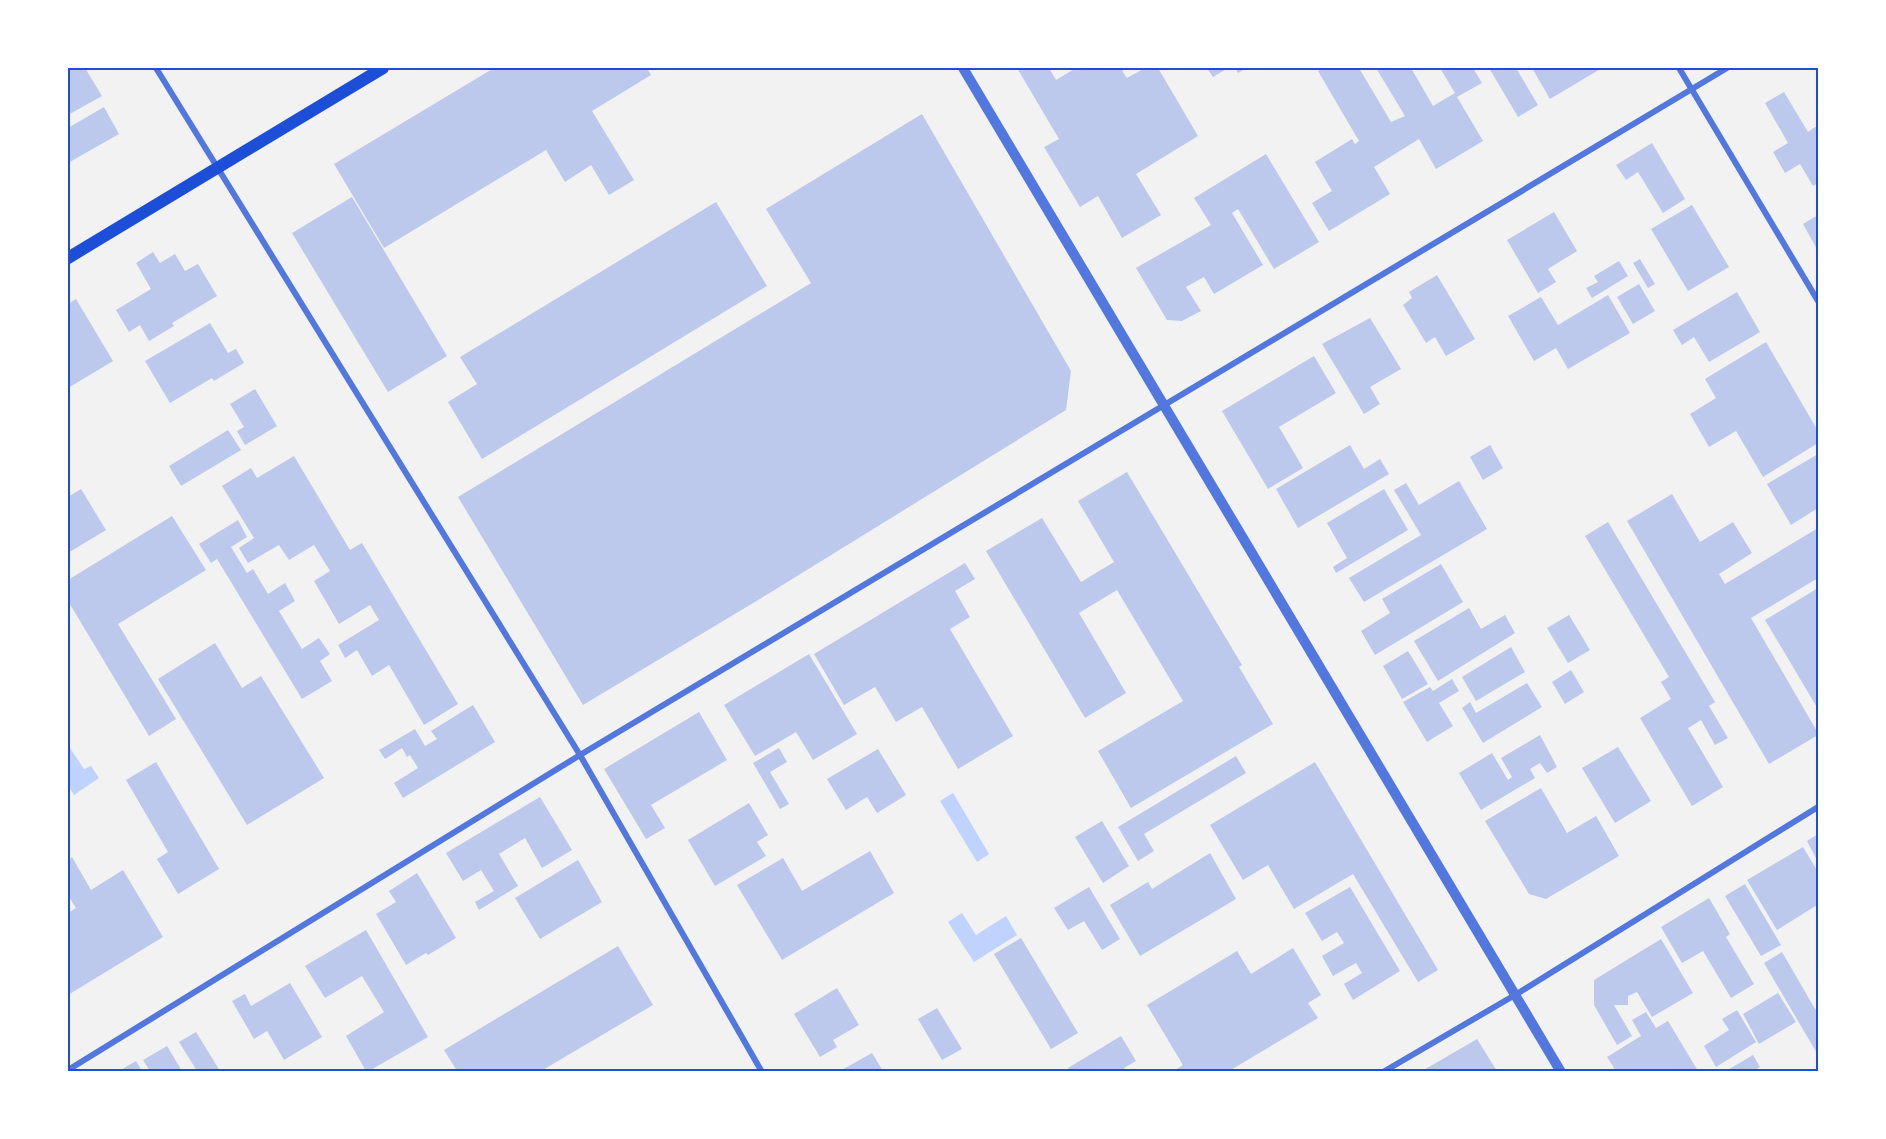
<svg xmlns="http://www.w3.org/2000/svg" width="1886" height="1139" font-family="'Titillium Web',sans-serif">
<style>
.water{fill:#bfd3fe}
.building{fill:#bdc9ec}
.lines{fill:none;stroke-linecap:round;stroke-linejoin:round}
.minor{stroke:#5277de;stroke-width:6}
.tertiary{stroke:#5277de;stroke-width:10}
.secondary{stroke:#1d4ed8;stroke-width:12}
.neatline{fill:none;stroke:#1d4ed8;stroke-width:2}
</style>
<rect width="100%" height="100%" fill="#f2f2f2"/>
<g class="water">
<path d="M68,745l16,24 7,-3 8,12 -25,17 -6,-10z"/>
<path d="M953,793l36,61 -12,8 -37,-61z"/>
<path d="M962,913l14,22 30,-19 11,19 -43,27 -26,-40z"/>
</g>
<g class="building">
<path d="M68,68h17l17,28 -34,19z"/>
<path d="M494,68h153l4,7 -59,36 42,69 -25,15 -18,-30 -26,17 -19,-32 -162,98 -50,-84z"/>
<path d="M1017,68h32l7,12 20,-12h51l-5,3 5,7 18,-10h13l40,68 -62,38 25,41 -39,23 -24,-42 -18,11 -36,-60 15,-8z"/>
<path d="M1207,68h21l-15,9z"/>
<path d="M1235,68h12l-9,5z"/>
<path d="M1323,68h36l32,54 14,-6 -29,-48h35l22,38 22,-13 -15,-25h33l9,15 -25,14 26,44 -47,28 -17,-30 -45,28 16,27 -61,37 -17,-28 20,-12 -17,-29 37,-23 3,5 4,-3 -41,-70z"/>
<path d="M1489,68h27l22,37 -20,12z"/>
<path d="M1532,68h70l-52,31z"/>
<path d="M1784,92l24,40 10,-7v58l-5,3 -13,-22 -15,9 -12,-21 15,-9 -23,-40z"/>
<path d="M104,107l15,27 -51,29v-35z"/>
<path d="M922,114l149,257 -5,39 -298,184 -185,111 -125,-208 353,-214 -45,-74z"/>
<path d="M1652,143l33,56 -22,14 -25,-41 -12,8 -10,-15z"/>
<path d="M1266,154l53,88 -45,27 -36,-60 -6,4 31,52 -49,29 -10,-17 -18,10 15,24 -19,10 -15,-1 -31,-52 75,-43 -17,-27z"/>
<path d="M352,197l95,159 -59,36 -96,-159z"/>
<path d="M716,202l51,84 -285,173 -34,-57 29,-18 -17,-27z"/>
<path d="M1692,205l37,62 -41,24 -37,-62z"/>
<path d="M1554,212l23,39 -29,18 8,13 -18,11 -31,-53z"/>
<path d="M1818,215v36l-15,-27z"/>
<path d="M153,252l7,11 15,-9 10,17 13,-7 19,32 -45,27 2,3 -25,15 -9,-16 -11,7 -13,-22 35,-21 -15,-26z"/>
<path d="M1640,259l15,25 -7,4 -15,-25z"/>
<path d="M1619,261l9,15 -36,22 -6,-10 12,-6 -4,-6z"/>
<path d="M1437,275l38,64 -29,17 -11,-19 -9,6 -23,-38 9,-7 -3,-6z"/>
<path d="M1639,284l16,27 -22,13 -16,-27z"/>
<path d="M1737,292l23,40 -51,30 -15,-25 -12,8 -9,-15z"/>
<path d="M1608,295l22,38 -62,36 -12,-21 -22,13 -26,-45 33,-19 17,28z"/>
<path d="M76,299l37,62 -45,27v-84z"/>
<path d="M1370,318l31,51 -31,18 10,17 -16,10 -42,-70z"/>
<path d="M210,323l18,30 8,-4 8,14 -30,18 -2,-3 -42,25 -25,-42z"/>
<path d="M1766,342l52,89v12l-55,34 -27,-46 -27,16 -19,-33 26,-16 -11,-19z"/>
<path d="M1314,356l22,37 -57,34 24,41 -35,21 -46,-78z"/>
<path d="M255,389l22,37 -32,19 -8,-14 7,-4 -14,-23z"/>
<path d="M228,430l13,20 -60,36 -12,-20z"/>
<path d="M1350,445l14,24 16,-10 9,15 -91,54 -22,-39z"/>
<path d="M1490,445l13,23 -20,12 -13,-23z"/>
<path d="M1818,454v54l-27,17 -24,-41z"/>
<path d="M294,456l56,94 12,-7 96,161 -34,21 -35,-60 -17,11 -15,-26 -12,8 -7,-13 41,-25 -9,-15 -31,19 -25,-43 16,-10 -16,-26 -25,15 -10,-15 -31,18 -9,-15 15,-10 -32,-52 29,-18 6,10z"/>
<path d="M1127,472l115,193 -3,2 34,57 -142,84 -33,-57 85,-50 -66,-111 -38,23 47,80 -41,25 -99,-167 56,-33 39,64 33,-20 -36,-61z"/>
<path d="M1459,481l28,48 -123,73 -15,-24 72,-43 -27,-45 12,-7 13,22z"/>
<path d="M81,489l25,41 -38,23v-56z"/>
<path d="M1384,489l24,41 -72,43 -3,-6 14,-9 -20,-35z"/>
<path d="M1672,494l28,48 33,-20 19,31 -33,21 6,10 93,-56v50l-67,40 67,115v2l-49,29 -142,-243z"/>
<path d="M172,516l34,54 -88,54 58,95 -27,17 -81,-135v-21z"/>
<path d="M238,520l9,17 -16,10 16,26 6,-4 15,25 17,-11 10,18 -16,10 23,38 17,-11 11,16 -10,7 12,20 -30,18 -85,-140 -6,4 -12,-19z"/>
<path d="M1608,522l107,180 -6,4 19,32 -13,7 -14,-25 -13,8 35,59 -31,19 -52,-88 31,-19 -10,-17 8,-5 -84,-141z"/>
<path d="M965,563l10,16 -20,12 15,26 -20,12 63,107 -55,33 -36,-62 -26,15 -21,-35 -31,18 -30,-51z"/>
<path d="M1441,564l22,38 -88,53 -14,-24 29,-18 -8,-14z"/>
<path d="M1818,588v121l-53,-89z"/>
<path d="M1469,608l12,21 24,-14 10,18 -77,48 -24,-40z"/>
<path d="M1569,615l21,35 -22,13 -21,-35z"/>
<path d="M215,643l27,45 19,-12 63,102 -77,47 -89,-146z"/>
<path d="M1511,647l14,25 -49,29 -14,-24z"/>
<path d="M1408,651l20,33 -26,15 -19,-33z"/>
<path d="M809,654l48,80 -44,26 -17,-28 -41,24 -31,-51z"/>
<path d="M1571,670l13,22 -19,12 -13,-22z"/>
<path d="M1452,679l7,12 -20,12 14,23 -26,16 -24,-40 27,-15 3,4z"/>
<path d="M1527,683l15,24 -59,36 -21,-35 8,-6 6,11z"/>
<path d="M473,705l22,37 -92,56 -9,-15 24,-15 -8,-13 -3,2 -5,-9 -17,11 -6,-9 36,-21 10,17 12,-7 -6,-8z"/>
<path d="M699,712l28,48 -76,45 14,23 -19,11 -42,-70z"/>
<path d="M1540,735l17,32 -10,6 -7,-10 -10,6 5,9 -54,32 -22,-37 33,-20 16,27 4,-3 -11,-19z"/>
<path d="M1618,747l33,54 -36,22 -33,-55z"/>
<path d="M779,748l8,14 -17,10 19,32 -9,5 -27,-46z"/>
<path d="M878,749l28,46 -29,18 -10,-16 -21,13 -19,-31z"/>
<path d="M1236,756l10,17 -102,61 10,17 -16,10 -20,-34z"/>
<path d="M156,762l63,107 -41,25 -21,-35 11,-7 -42,-72z"/>
<path d="M1315,762l123,208 -20,12 -65,-108 -59,35 -26,-44 -25,15 -33,-55z"/>
<path d="M1541,788l26,45 29,-17 23,40 -73,43 -17,-5 -44,-73z"/>
<path d="M540,797l32,53 -30,18 -17,-30 -26,16 19,32 -39,24 -4,-8 19,-11 -13,-21 -18,11 -17,-28z"/>
<path d="M749,803l19,32 -11,7 9,14 -51,30 -27,-46z"/>
<path d="M1102,821l27,45 -26,17 -28,-46z"/>
<path d="M1818,834v28l-11,-21z"/>
<path d="M1803,847l15,25v36l-1,-3 -40,25 -30,-50z"/>
<path d="M870,851l24,42 -112,67 -45,-75 46,-27 19,33z"/>
<path d="M1210,853l26,46 -96,57 -30,-51 38,-23 4,7z"/>
<path d="M72,857l19,33 32,-20 40,67 -95,58v-82l8,-5 -8,-13v-35z"/>
<path d="M578,860l24,42 -62,37 -25,-41z"/>
<path d="M417,873l39,65 -28,17 -2,-2 -20,12 -30,-51 20,-12 -7,-11z"/>
<path d="M1745,884l36,61 -20,11 -36,-60z"/>
<path d="M1089,887l31,52 -18,11 -18,-29 -16,9 -14,-22z"/>
<path d="M1350,887l50,84 -47,29 -9,-16 18,-11 -6,-10 -23,13 -11,-20 22,-13 -7,-11 -15,9 -17,-28z"/>
<path d="M1709,898l21,36 -4,3 28,47 -23,14 -28,-47 -21,12 -21,-36z"/>
<path d="M366,930l62,107 -59,34h-3l-20,-35 38,-24 -22,-36 -37,22 -20,-32z"/>
<path d="M1021,938l57,95 -27,16 -57,-95z"/>
<path d="M1661,939l32,54 -41,24 -15,-25 -9,4v9h-14l18,31 -15,9 -23,-40v-25z"/>
<path d="M618,946l35,59 -112,66h-84l-13,-21z"/>
<path d="M1293,948l28,47 -13,8 10,15 -89,53h-53l-1,-1 8,-5 -36,-60 90,-54 14,23z"/>
<path d="M1782,952l36,62v41l-54,-92z"/>
<path d="M290,983l32,54 -38,23 -17,-29 -13,8 -22,-38 13,-7 6,12z"/>
<path d="M837,988l22,37 -26,15 4,7 -17,10 -26,-43z"/>
<path d="M1778,993l18,29 -37,22 -16,-30z"/>
<path d="M937,1008l25,41 -20,11 -24,-41z"/>
<path d="M1737,1010l19,32 -40,25 -12,-21 25,-16 -7,-11z"/>
<path d="M1646,1012l10,16 12,-7 30,50h-82l-9,-14 34,-21 -9,-16z"/>
<path d="M196,1032l24,39h-23l-18,-29z"/>
<path d="M1121,1036l15,25 -12,7 2,3h-56l-2,-3z"/>
<path d="M1477,1039l20,32h-75z"/>
<path d="M167,1046l15,25h-32l-7,-11z"/>
<path d="M872,1053l11,18h-43z"/>
<path d="M1753,1055l7,12 -7,4h-27z"/>
<path d="M136,1061l6,10h-23z"/>
</g>
<g class="lines">
<g class="minor">
<path d="M156,68l424,687 182,317"/>
<path d="M1679,68l139,233"/>
<path d="M68,1070l512,-315 1147,-687"/>
<path d="M1383,1072l132,-77 303,-188"/>
</g>
<path class="tertiary" d="M963,68l598,1004"/>
<path class="secondary" d="M68,258l315,-190"/>
</g>
<rect width="1886" height="1139" fill="none" stroke="#ffffff" stroke-width="138"/>
<rect x="69" y="69" width="1748" height="1001" class="neatline"/>
</svg>
